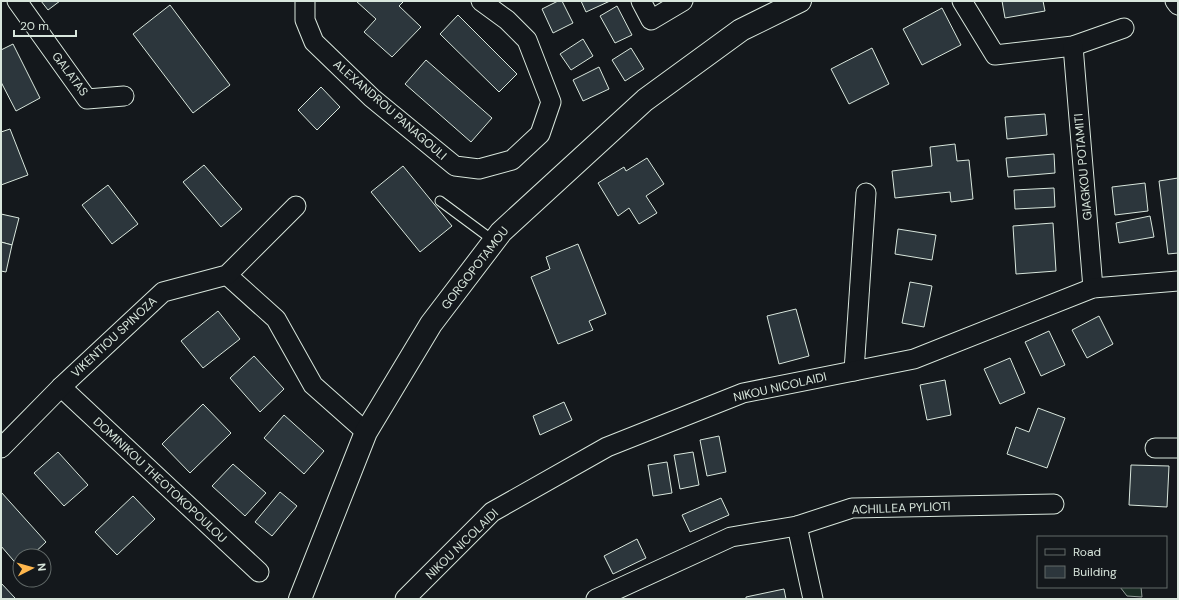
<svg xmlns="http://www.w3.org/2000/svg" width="1179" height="600" font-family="'DM Sans',sans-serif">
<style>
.green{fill:#1a2d24;stroke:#939e99}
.building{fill:#2c363c;stroke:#d8e6dc}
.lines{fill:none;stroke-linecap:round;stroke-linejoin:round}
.service-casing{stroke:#d8e6dc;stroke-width:11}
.minor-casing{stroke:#d8e6dc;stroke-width:21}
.tertiary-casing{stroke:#d8e6dc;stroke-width:24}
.service{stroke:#14181c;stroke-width:9}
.minor{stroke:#14181c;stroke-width:19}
.tertiary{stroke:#14181c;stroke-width:22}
.labels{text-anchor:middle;stroke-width:3;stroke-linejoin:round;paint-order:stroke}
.street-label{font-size:12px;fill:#d8e6dc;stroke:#14181c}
</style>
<rect width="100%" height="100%" fill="#14181c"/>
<path class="green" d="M1120,587h21l1,10 -15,-1z"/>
<g class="building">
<path d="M41,1h19l-12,9z"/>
<path d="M356,1h48l-5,5 22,21 -29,30 -28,-25 12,-13z"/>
<path d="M558,1h4l11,22 -20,10 -11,-24z"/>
<path d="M581,1h29l-24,11z"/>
<path d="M1002,1h41l2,10 -40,7z"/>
<path d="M170,5l60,80 -37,28 -60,-79z"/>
<path d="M617,6l15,29 -17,8 -15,-27z"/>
<path d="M942,8l19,37 -39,20 -19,-36z"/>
<path d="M458,15l59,59 -18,18 -59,-58z"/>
<path d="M583,39l10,17 -22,14 -11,-16z"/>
<path d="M13,44l27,54 -24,13 -15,-29v-32z"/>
<path d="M631,48l13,21 -19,12 -13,-21z"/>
<path d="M872,48l17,36 -40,20 -18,-35z"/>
<path d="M426,60l66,58 -21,24 -66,-58z"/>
<path d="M599,67l10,22 -26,12 -10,-21z"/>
<path d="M321,87l19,20 -23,23 -19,-20z"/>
<path d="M1045,114l2,21 -40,4 -2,-22z"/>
<path d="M10,129l18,46 -27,10v-53z"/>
<path d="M955,144l2,17 12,-1 4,39 -22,3 -1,-10 -55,6 -3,-27 40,-5 -2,-19z"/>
<path d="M1054,154l1,19 -47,4 -2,-19z"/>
<path d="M647,158l17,26 -18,12 11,17 -18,11 -10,-16 -11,8 -20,-33 26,-16 2,4z"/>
<path d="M204,165l38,44 -21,18 -38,-45z"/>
<path d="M403,166l49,60 -32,26 -49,-60z"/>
<path d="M1178,178v75l-10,1 -9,-73z"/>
<path d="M1145,183l3,28 -33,4 -3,-28z"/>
<path d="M108,185l30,39 -26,20 -30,-39z"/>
<path d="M1054,188l1,19 -40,2 -1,-19z"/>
<path d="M1,214l18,4 -7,27 -11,-3z"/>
<path d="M1150,216l4,21 -35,6 -3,-20z"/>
<path d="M1053,223l3,48 -40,3 -3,-48z"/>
<path d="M898,229l38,6 -4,25 -37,-6z"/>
<path d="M1,242l11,3 -6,27 -5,-1z"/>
<path d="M578,244l28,70 -17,7 4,9 -35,14 -27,-67 19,-8 -4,-12z"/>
<path d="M910,282l22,4 -8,41 -22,-4z"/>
<path d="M796,309l13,47 -30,8 -12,-48z"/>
<path d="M218,311l22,28 -37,29 -22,-27z"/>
<path d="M1099,316l14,28 -26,14 -15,-28z"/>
<path d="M1049,331l16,34 -24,11 -16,-34z"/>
<path d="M254,356l30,33 -24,23 -30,-34z"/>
<path d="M1010,358l15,35 -25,11 -16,-35z"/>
<path d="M945,380l6,35 -24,5 -7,-35z"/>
<path d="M564,402l8,18 -32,15 -7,-19z"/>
<path d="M203,404l28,29 -41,40 -28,-29z"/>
<path d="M1038,408l27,10 -18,50 -40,-14 9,-27 13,5z"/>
<path d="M284,415l40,36 -20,23 -40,-36z"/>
<path d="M719,436l7,36 -19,4 -7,-36z"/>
<path d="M58,452l30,33 -24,21 -30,-33z"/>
<path d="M693,452l6,33 -19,4 -6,-34z"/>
<path d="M667,462l5,31 -19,3 -5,-31z"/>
<path d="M233,464l33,29 -21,23 -33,-30z"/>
<path d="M1131,465l38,1 -2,41 -38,-2z"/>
<path d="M1,492l45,50 -15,14h-11l-1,11 -18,-21z"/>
<path d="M280,492l17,14 -25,30 -17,-14z"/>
<path d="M133,496l22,23 -38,36 -22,-23z"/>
<path d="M721,498l8,17 -39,17 -8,-17z"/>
<path d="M637,539l9,19 -33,16 -9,-18z"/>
<path d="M1,583l14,15v1h-14z"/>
<path d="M784,589l2,10h-40v-2z"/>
</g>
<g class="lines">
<defs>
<path id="service" d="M440,201l54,40"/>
<g id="minor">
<path d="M17,1l70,98 37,-3"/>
<path d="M305,1v19l9,22 58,56 83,68 24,3 33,-9 28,-26 11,-32 -24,-62 -20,-20 -26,-19"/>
<path d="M641,1l10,19 32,-19"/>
<path d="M962,1l33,54 78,-9 51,-18"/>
<path d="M1175,1l3,4"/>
<path d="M1073,46l20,242"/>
<path d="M227,275l49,44 37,66 53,47"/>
<path d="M854,371l12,-178"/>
<path d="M61,387l198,185"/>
<path d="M1,448l60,-61 102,-95 64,-17 69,-69"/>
<path d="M1155,448h23"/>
<path d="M797,526l16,73"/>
<path d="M405,599l87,-87 115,-65 136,-54 171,-34 179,-71 85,-7"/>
<path d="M596,599l135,-62 66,-11 55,-18 202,-4"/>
</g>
<path id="tertiary" d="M300,599l66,-167 65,-108 70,-92 144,-132 96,-70 59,-29"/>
</defs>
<use href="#service" class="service-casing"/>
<use href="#minor" class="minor-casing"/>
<use href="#tertiary" class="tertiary-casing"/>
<use href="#service" class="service"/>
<use href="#minor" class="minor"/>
<use href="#tertiary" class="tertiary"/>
</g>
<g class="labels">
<g class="street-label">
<text transform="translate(70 74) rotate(53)" y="4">GALATAS</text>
<text transform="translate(390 110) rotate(41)" y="4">ALEXANDROU PANAGOULI</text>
<text transform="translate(1083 167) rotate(-95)" y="4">GIAGKOU POTAMITI</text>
<text transform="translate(475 268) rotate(-52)" y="4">GORGOPOTAMOU</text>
<text transform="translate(114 337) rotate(-43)" y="4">VIKENTIOU SPINOZA</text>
<text transform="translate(780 387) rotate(-13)" y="4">NIKOU NICOLAIDI</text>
<text transform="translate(160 480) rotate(43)" y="4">DOMINIKOU THEOTOKOPOULOU</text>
<text transform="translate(901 508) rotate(-2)" y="4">ACHILLEA PYLIOTI</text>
<text transform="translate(462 544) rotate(-44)" y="4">NIKOU NICOLAIDI</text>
</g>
</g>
<rect width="1179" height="600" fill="none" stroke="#d8e6dc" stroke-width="4"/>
<rect x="1037" y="536" width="130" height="52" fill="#14181c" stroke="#626a69"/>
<rect x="1045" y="549" width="20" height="6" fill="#14181c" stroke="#626a69"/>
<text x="1073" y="556" font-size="12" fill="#d8e6dc">Road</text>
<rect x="1045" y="566" width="20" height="12" fill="#2c363c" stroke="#626a69"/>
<text x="1073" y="576" font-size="12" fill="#d8e6dc">Building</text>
<g transform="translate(32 568) rotate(84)"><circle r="19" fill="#14181c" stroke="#626a69"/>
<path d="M0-3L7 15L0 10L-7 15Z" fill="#ffb74d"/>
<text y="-6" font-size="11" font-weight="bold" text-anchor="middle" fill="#d8e6dc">N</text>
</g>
<path d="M14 30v6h62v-6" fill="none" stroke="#d8e6dc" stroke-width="2"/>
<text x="20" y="30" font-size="12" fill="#d8e6dc" stroke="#14181c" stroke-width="3" paint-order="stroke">20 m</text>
</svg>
